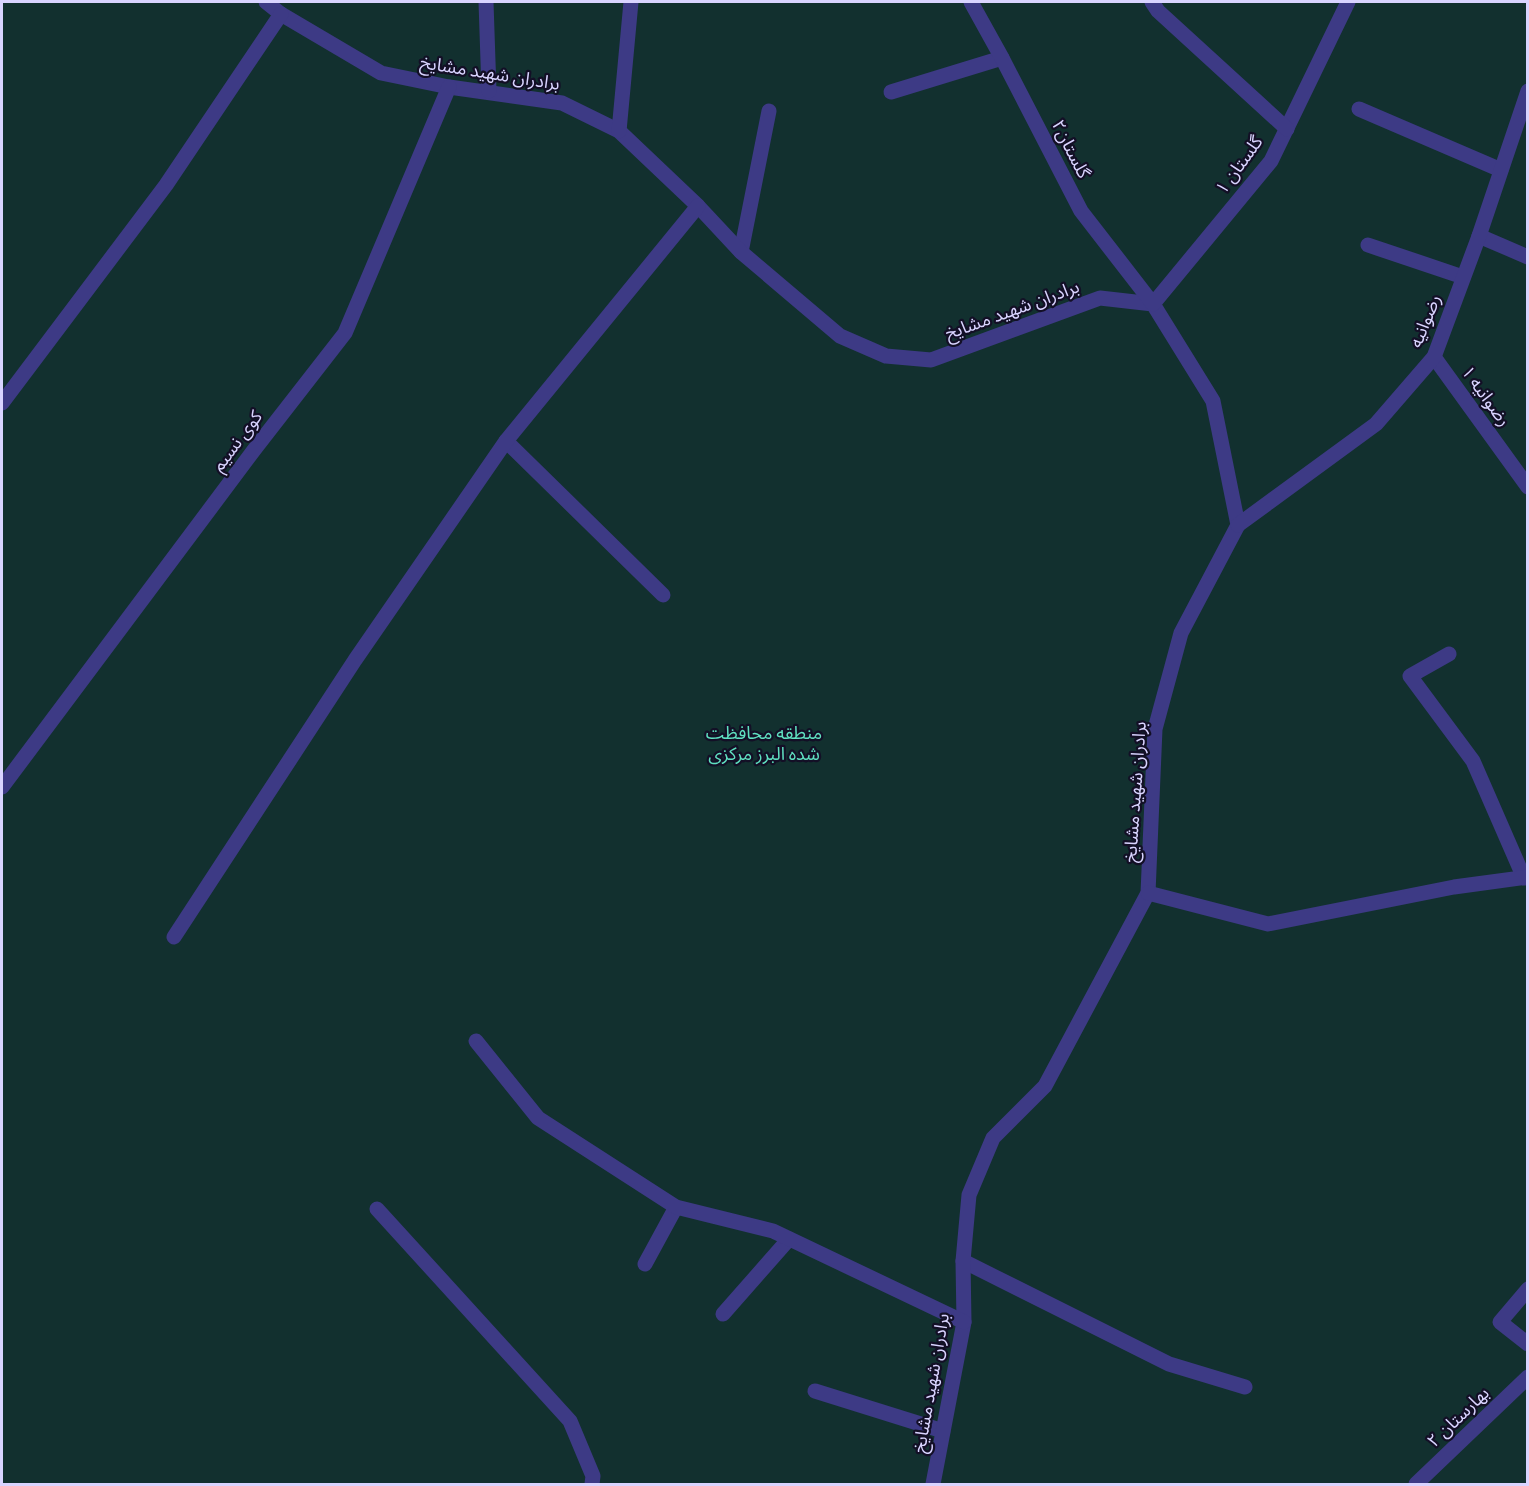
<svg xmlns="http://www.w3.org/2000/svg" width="1529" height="1486" font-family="'PT Sans Narrow','Noto Sans Arabic',sans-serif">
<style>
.green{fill:#12302f}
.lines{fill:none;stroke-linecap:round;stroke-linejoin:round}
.lane{stroke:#3d3a85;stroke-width:15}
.street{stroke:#3d3a85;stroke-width:15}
.labels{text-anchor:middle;stroke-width:4.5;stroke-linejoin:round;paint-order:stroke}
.street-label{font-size:18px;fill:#d9d4ff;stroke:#130f26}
.park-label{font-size:18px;fill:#5fe0c0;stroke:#130f26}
</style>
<rect width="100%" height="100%" fill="#130f26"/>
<rect class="green" x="2" y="2" width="1525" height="1482"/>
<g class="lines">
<g class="lane">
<path d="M891,92l111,-34"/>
<path d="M741,252l28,-141"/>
<path d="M963,1261l206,103 76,23"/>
<path d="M645,1264l31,-57"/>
<path d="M723,1314l66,-75"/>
<path d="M815,1391l128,40"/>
</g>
<g class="street">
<path d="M266,2l15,12 100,59 68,14 113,16 57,28 79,75 43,46 99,84 46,20 45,4 169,-62 53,6 60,97 25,124 -57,108 -26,96 -7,164 -103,193 -52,52 -24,57 -6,66 1,61 -31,162"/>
<path d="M486,2l3,89"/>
<path d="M971,2l31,56 79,153 72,93 118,-143 77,-159"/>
<path d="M1152,2l6,9 129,118"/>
<path d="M1359,109l142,61"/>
<path d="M619,131l12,-129"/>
<path d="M1479,236l49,21"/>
<path d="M1368,245l95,32"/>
<path d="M1434,357l94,130"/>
<path d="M2,403l164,-218 115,-171"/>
<path d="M506,441l157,154"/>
<path d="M1238,525l138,-101 58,-67 45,-121 49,-145"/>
<path d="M1449,654l-39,22 63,85 51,117"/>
<path d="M2,787l252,-337 91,-117 104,-246"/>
<path d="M1148,893l120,31 186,-37 74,-10"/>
<path d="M174,937l181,-277 151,-219 192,-235"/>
<path d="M476,1041l62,77 138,89 97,24 191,91"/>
<path d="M377,1209l193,212 23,55 -1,8"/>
<path d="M1528,1289l-28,33 28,22"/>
<path d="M1416,1484l112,-107"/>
</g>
</g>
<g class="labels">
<g class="street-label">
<text transform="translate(490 73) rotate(9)" y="6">برادران شهید مشایخ</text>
<text transform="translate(1071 149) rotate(63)" y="6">گلستان۲</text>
<text transform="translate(1239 165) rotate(-54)" y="6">گلستان ۱</text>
<text transform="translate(1012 310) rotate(-20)" y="6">برادران شهید مشایخ</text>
<text transform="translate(1425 321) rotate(-68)" y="6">رضوانیه</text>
<text transform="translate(1486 396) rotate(54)" y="6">رضوانیه ۱</text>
<text transform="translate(237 441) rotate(-53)" y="6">کوی نسیم</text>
<text transform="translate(1135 792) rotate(-86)" y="6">برادران شهید مشایخ</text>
<text transform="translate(931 1383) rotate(-80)" y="6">برادران شهید مشایخ</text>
<text transform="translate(1458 1417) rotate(-44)" y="6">بهارستان ۲</text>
</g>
<g class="park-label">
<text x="764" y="739">منطقه محافظت<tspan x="764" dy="21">شده البرز مرکزی</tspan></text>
</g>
</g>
<rect width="1529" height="1486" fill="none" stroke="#d9d4ff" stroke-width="6"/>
</svg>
